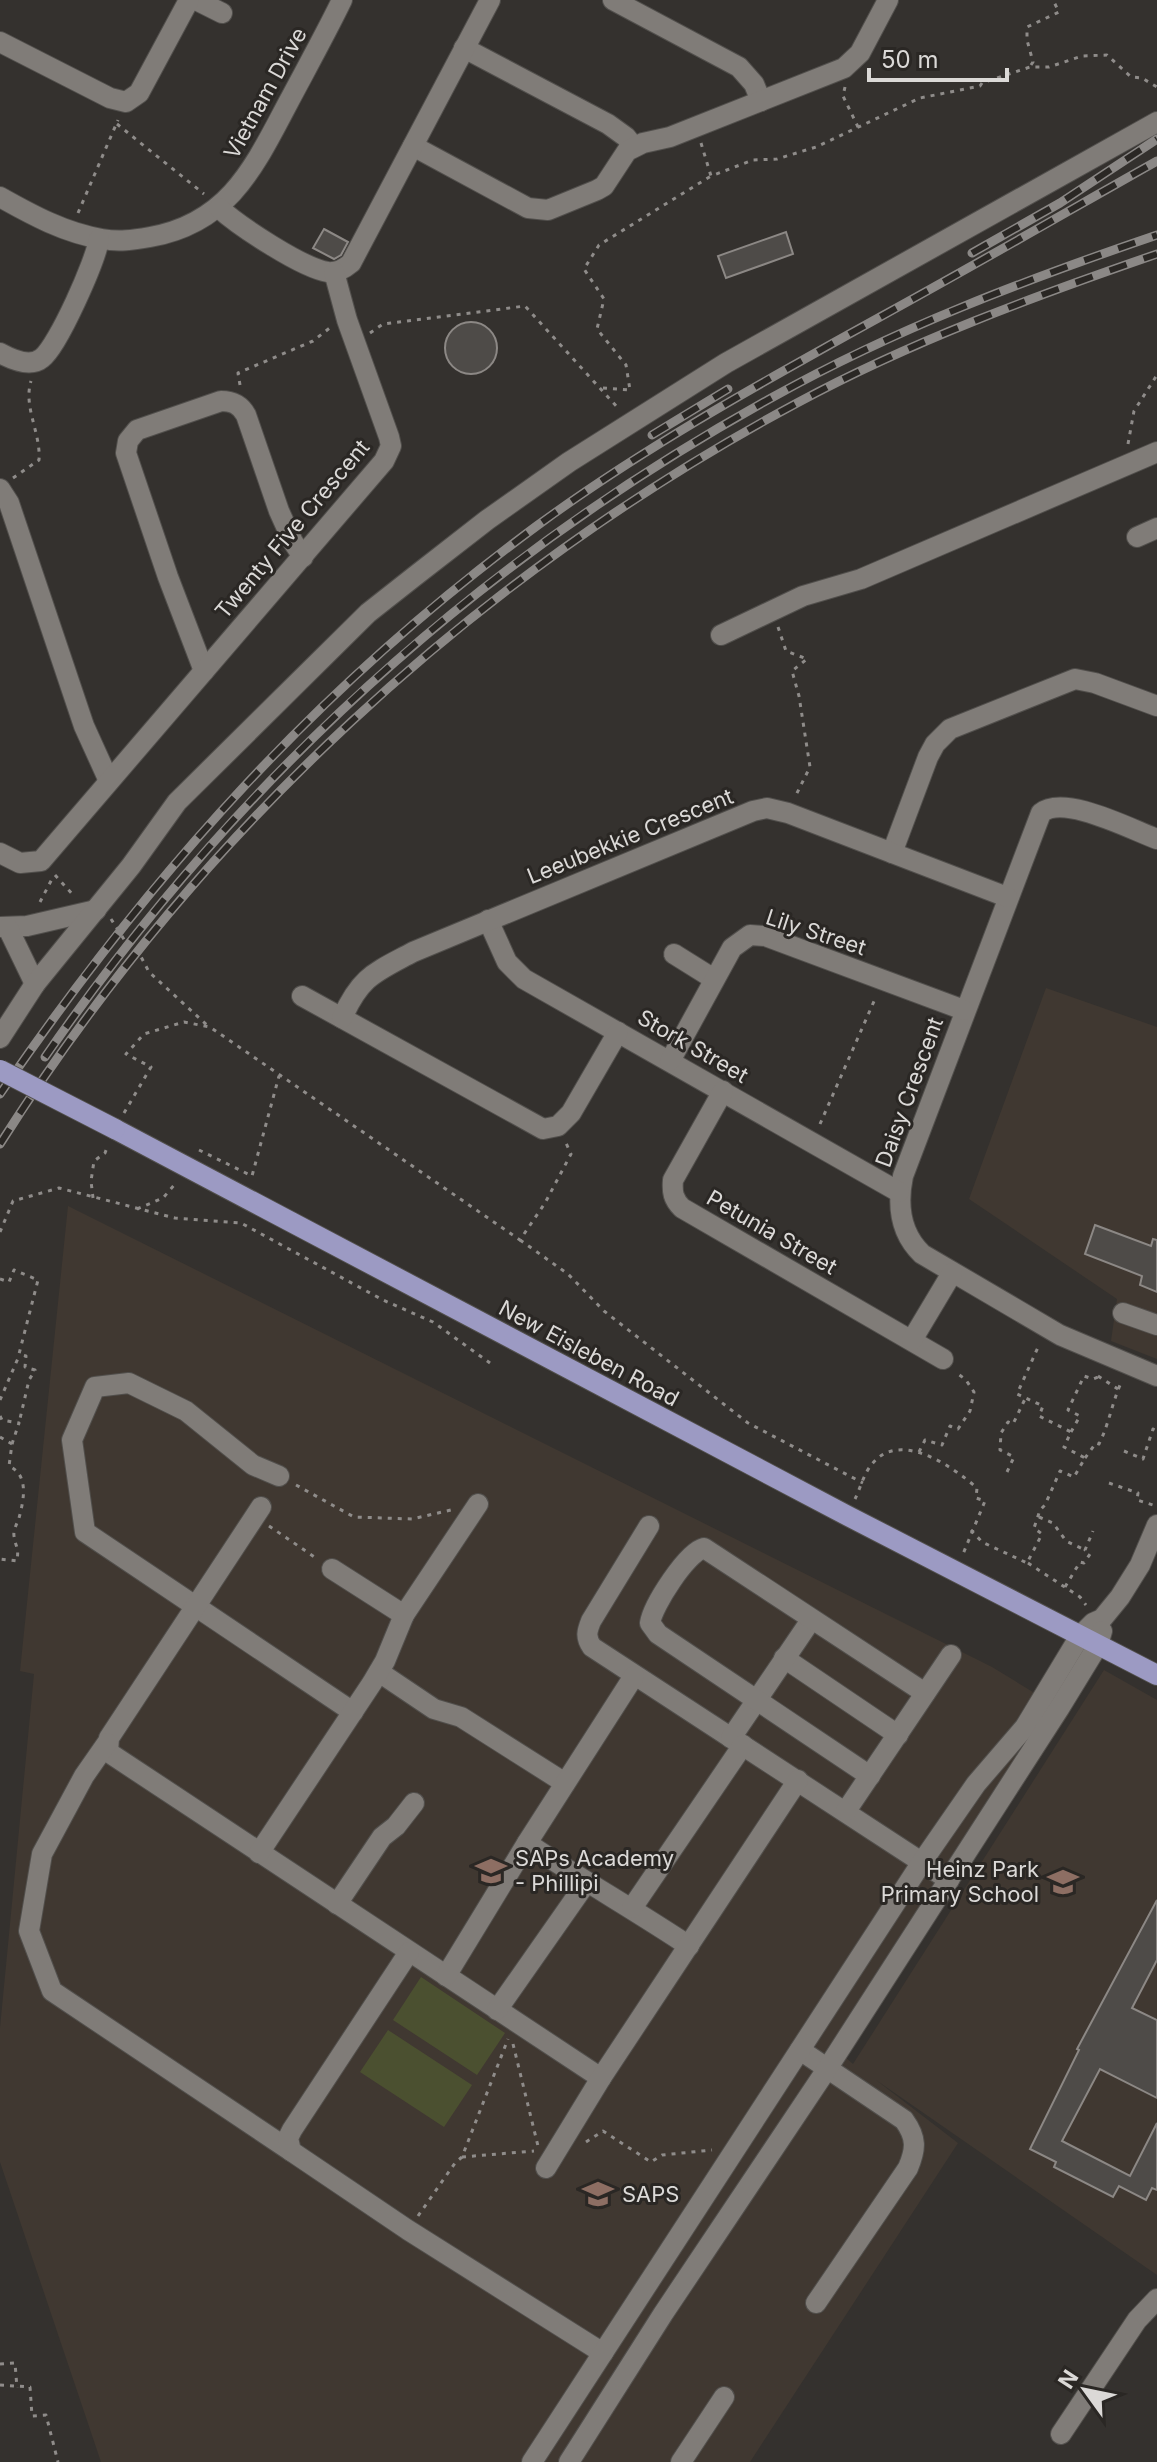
<svg xmlns="http://www.w3.org/2000/svg" width="1157" height="2462" font-family="Inter,sans-serif">
<style>
.built{fill:#403831}
.green{fill:#4b5030}
.building{fill:#4e4b48;stroke:#8c8885;stroke-width:2}
.lines{fill:none;stroke-linecap:round;stroke-linejoin:round}
.minor-casing{stroke:#514f4c;stroke-width:22}
.major-casing{stroke:#514f4c;stroke-width:22}
.path{stroke:#8f8c8a;stroke-width:3;stroke-dasharray:4 6;stroke-linecap:butt}
.minor{stroke:#807c78;stroke-width:20}
.major{stroke:#9c9ac3;stroke-width:20}
.rail-casing{stroke:#8b8886;stroke-width:9}
.rail{stroke:#2a2724;stroke-width:6;stroke-dasharray:18;stroke-linecap:butt}
.major-bridge-casing{stroke:#514f4c;stroke-width:22;stroke-linecap:butt}
.major-bridge{stroke:#9c9ac3;stroke-width:20}
.labels{text-anchor:middle;stroke-width:6;stroke-linejoin:round;paint-order:stroke}
.street-label{font-size:22px;fill:#dbd9d7;stroke:#2a2724}
.poi-label{font-size:22px;fill:#dbd9d7;stroke:#2a2724;text-anchor:start}
</style>
<rect width="100%" height="100%" fill="#34312e"/>
<g class="built">
<path d="M1046,988l111,39v332l-46,-18 6,-42 -148,-100z"/>
<path d="M68,1206l924,461 77,47 -224,343 8,7 251,-394 53,30v575l-281,-195 82,63 -208,319h-649l-101,-300v-134l34,-354 -14,-3z"/>
</g>
<g class="green">
<path d="M421,1977l84,56 -28,42 -84,-55z"/>
<path d="M388,2030l84,55 -28,42 -84,-55z"/>
</g>
<g class="building">
<path d="M324,229l24,13 -7,13 -7,4 -21,-11z"/>
<path d="M786,232l7,22 -67,24 -8,-22z"/>
<circle cx="471" cy="348" r="26"/>
<path d="M1095,1225l56,21 2,-7 4,1v52l-17,-7 2,-9 -57,-22z"/>
<path d="M1157,1900v60l-25,48 25,12v78l-57,-29 -38,72 68,35 27,-53v67l-5,-2 -6,12 -27,-14 -6,11 -59,-30 2,-5 -26,-13 49,-99 -2,-1z"/>
</g>
<g class="lines">
<defs>
<g id="minor">
<path d="M196,0l26,13"/>
<path d="M613,0l126,67 15,17 7,17"/>
<path d="M0,42l110,56 16,4 13,-9 50,-93"/>
<path d="M464,48l144,76 18,13 8,10"/>
<path d="M413,146l115,62 20,2 49,-20 7,-4 23,-35 16,-8 27,-6 174,-69 16,-15 28,-53"/>
<path d="M0,197c32,18 65,36 102,42 17,3 31,1 48,-2 79,-14 104,-70 138,-134 18,-34 37,-68 54,-103"/>
<path d="M219,208c20,18 83,60 109,64 9,1 16,-3 23,-9l139,-263"/>
<path d="M0,353c11,6 30,15 42,5 16,-12 54,-98 57,-119"/>
<path d="M0,489l9,14 75,223 25,55"/>
<path d="M1137,537l20,-9"/>
<path d="M721,635l82,-39 58,-17 296,-127"/>
<path d="M204,671l-36,-94 -42,-124 2,-12 9,-11 84,-29c11,0 19,3 25,14l33,96 14,31 10,15"/>
<path d="M1157,839c-27,-10 -93,-45 -116,-26l-138,363c-6,29 -3,57 19,78l138,81 97,41"/>
<path d="M0,853l20,10 21,-2 343,-400 7,-15 -2,-9 -42,-117 -13,-48"/>
<path d="M892,853l36,-96 7,-13 15,-15 125,-50 20,4 62,23"/>
<path d="M488,920l19,42 17,17 375,213"/>
<path d="M0,927l27,-1 69,-16"/>
<path d="M8,928l27,56"/>
<path d="M674,954l40,25"/>
<path d="M302,996l241,133 15,-3 13,-13 47,-81"/>
<path d="M342,1018c19,-42 32,-45 71,-66l340,-141 14,-3 21,5 219,84"/>
<path d="M0,1038l35,-54 96,-118 46,-64 191,-189 47,-37 72,-56 82,-58 157,-99 431,-241"/>
<path d="M670,1061l62,-113 18,-13 15,1 199,74"/>
<path d="M723,1091l-50,89c-1,12 0,19 9,28l261,151"/>
<path d="M1123,1313l34,12"/>
<path d="M912,1340l40,-67"/>
<path d="M279,1476l-26,-11 -67,-54 -57,-28 -34,4 -23,53 13,92 268,180"/>
<path d="M261,1507l-152,231 -1,14 493,326"/>
<path d="M649,1526l-58,95c-4,10 -6,16 1,26l357,233"/>
<path d="M332,1569l72,46"/>
<path d="M784,1658l114,77"/>
<path d="M379,1672l55,37 27,8 104,66"/>
<path d="M731,1738l80,-118"/>
<path d="M107,1743l-23,33 -42,78 -13,77 23,60 239,160"/>
<path d="M870,1776l-212,-142 -8,-11c3,-18 37,-71 54,-75l221,145"/>
<path d="M846,1811l105,-156"/>
<path d="M527,1843c53,36 108,67 162,103"/>
<path d="M259,1853l113,-170 13,-22 19,-46 74,-111"/>
<path d="M337,1904l45,-67 14,-11 18,-23"/>
<path d="M632,1908l111,-163"/>
<path d="M409,1952l-117,178 -4,8 3,13 117,79 195,123"/>
<path d="M446,1976l81,-133 107,-167"/>
<path d="M497,2010l89,-127"/>
<path d="M800,2050l104,70c13,18 12,29 4,48l-92,135"/>
<path d="M546,2168l55,-90 197,-298"/>
<path d="M1061,2434l76,-114 20,-21"/>
<path d="M532,2462l390,-600 54,-78 49,-57 55,-91 13,-13 9,-4 18,-22 20,-32 17,-40"/>
<path d="M569,2462l94,-148 164,-245 233,-362 38,-62 4,-14"/>
<path d="M681,2462l43,-65"/>
</g>
<path id="major" d="M115,1129l733,387 309,159"/>
</defs>
<use href="#minor" class="minor-casing"/>
<use href="#major" class="major-casing"/>
<g class="path">
<path d="M1031,65l2,-3 -6,-22v-13l32,-15 -6,-12"/>
<path d="M845,87l-2,9 15,31"/>
<path d="M117,124l87,70"/>
<path d="M701,143l10,33 42,-16 24,-1 39,-12 104,-49 60,-12 2,-3 48,-16h19l33,-11 25,-1 24,22 11,1 15,9"/>
<path d="M78,213l40,-93"/>
<path d="M370,333l13,-9 142,-18 93,102"/>
<path d="M240,385l-2,-12 75,-32 18,-14"/>
<path d="M603,388l27,2 -4,-25 -29,-36 7,-30 -20,-30 15,-24 112,-69"/>
<path d="M1128,444l6,-33 23,-36"/>
<path d="M13,478l26,-18c2,-27 -16,-53 -8,-79"/>
<path d="M778,627l8,24 21,8 -15,12 7,25 11,71 -14,28"/>
<path d="M55,875l19,21"/>
<path d="M40,902l13,-25"/>
<path d="M111,919l16,25 11,7 11,21 60,55"/>
<path d="M124,1113l27,-46 -25,-13 18,-20 40,-12 26,5 310,213 25,-37 26,-49 -5,-11"/>
<path d="M820,1124l55,-125"/>
<path d="M199,1150l53,26 27,-100"/>
<path d="M93,1198l-2,-17 3,-20 11,-8 3,-8"/>
<path d="M137,1209l26,-11 13,-15"/>
<path d="M0,1232l13,-31 46,-13 116,30 66,5 142,77 50,22 57,41"/>
<path d="M520,1240l48,34 36,37 144,112 115,60"/>
<path d="M0,1279l9,3 5,-12 24,10 -19,74 7,2 -1,11 10,3 -6,10 -10,43"/>
<path d="M1098,1376l20,13"/>
<path d="M0,1400l19,-44"/>
<path d="M0,1416l2,4 17,3 -7,21"/>
<path d="M1071,1432l9,-16 -12,-6 16,-34 9,3 5,-2"/>
<path d="M0,1437l12,7 -3,22c20,9 15,33 10,52 -2,6 -6,12 -5,18 2,13 5,10 3,25l-17,-2"/>
<path d="M1124,1451l19,8 10,-30 4,2"/>
<path d="M919,1452l6,-12 17,5 8,-19 8,3 12,-18 4,-19 -8,-12 -9,-7"/>
<path d="M1085,1458l11,-15 3,1c10,-20 13,-41 22,-61"/>
<path d="M1007,1472l7,-15 -14,-7 1,-17 7,-11 5,2 12,-25"/>
<path d="M1109,1483l29,10 -1,7 16,5"/>
<path d="M296,1485l58,32 58,2 39,-9"/>
<path d="M855,1499c5,-10 9,-26 17,-35 28,-35 81,3 105,24l-1,10 9,3 -22,53"/>
<path d="M1039,1517l14,6 13,18 19,9"/>
<path d="M269,1526l47,32"/>
<path d="M971,1530l11,12 45,21 15,-29 -8,-6 6,-18 5,-5 15,-34 14,6 11,-19 -21,-11 7,-15 -32,-16 4,-10 -26,-12 22,-49"/>
<path d="M1028,1563l52,34 6,8"/>
<path d="M1065,1587l15,-25 4,1 6,-9 -5,-4 8,-19"/>
<path d="M513,2044l25,102"/>
<path d="M586,2142l17,-11 48,31 11,-7 50,-5"/>
<path d="M462,2157l72,-6"/>
<path d="M418,2216l37,-53 7,-6 46,-118"/>
<path d="M0,2364l15,-1 2,25"/>
<path d="M0,2385l30,2 2,29 14,-1 12,47"/>
</g>
<use href="#minor" class="minor"/>
<use href="#major" class="major"/>
<defs>
<g id="rail">
<path d="M972,253l88,-50 97,-64"/>
<path d="M652,435l76,-46"/>
<path d="M45,1057c192,-278 432,-497 728,-660 122,-68 252,-117 384,-162"/>
<path d="M0,1094c153,-223 319,-408 538,-569 108,-79 225,-143 342,-208 93,-51 185,-104 277,-156"/>
<path d="M0,1144c197,-311 473,-567 797,-741 115,-62 238,-107 360,-149"/>
</g>
</defs>
<use href="#rail" class="rail-casing"/>
<use href="#rail" class="rail"/>
<defs>
<path id="major-bridge" d="M0,1070l115,59"/>
</defs>
<use href="#major-bridge" class="major-bridge-casing"/>
<use href="#major-bridge" class="major-bridge"/>
</g>
<defs>
<symbol id="university-bare" viewBox="-9 -9 18 18"><path d="M0-5L7-2L0 1L-7-2ZM-4 1L0 2.5L4 1V4Q0 6-4 4Z" fill="#8d6e63" stroke="#2a2724" stroke-width="2.5" paint-order="stroke"/></symbol>
<symbol id="school-bare" viewBox="-9 -9 18 18"><path d="M0-5L7-2L0 1L-7-2ZM-4 1L0 2.5L4 1V4Q0 6-4 4Z" fill="#8d6e63" stroke="#2a2724" stroke-width="2.5" paint-order="stroke"/></symbol>
</defs>
<g fill-rule="evenodd">
<use href="#university-bare" x="469" y="1849" width="44" height="44"/>
<use href="#school-bare" x="1041" y="1860" width="44" height="44"/>
<use href="#school-bare" x="576" y="2172" width="44" height="44"/>
</g>
<g class="labels">
<g class="street-label">
<text transform="translate(265 93) rotate(-61)" y="8">Vietnam Drive</text>
<text transform="translate(292 529) rotate(-50)" y="8">Twenty Five Crescent</text>
<text transform="translate(630 836) rotate(-22)" y="8">Leeubekkie Crescent</text>
<text transform="translate(816 932) rotate(18)" y="8">Lily Street</text>
<text transform="translate(693 1046) rotate(30)" y="8">Stork Street</text>
<text transform="translate(909 1092) rotate(-70)" y="8">Daisy Crescent</text>
<text transform="translate(772 1232) rotate(30)" y="8">Petunia Street</text>
<text transform="translate(589 1353) rotate(28)" y="8">New Eisleben Road</text>
</g>
<g class="poi-label">
<text x="515" y="1866">SAPs Academy<tspan x="515" dy="25">- Phillipi</tspan></text>
<text x="1039" y="1877" text-anchor="end">Heinz Park<tspan x="1039" dy="25">Primary School</tspan></text>
<text x="622" y="2202">SAPS</text>
</g>
</g>
<g transform="translate(1085 2390) rotate(303)" stroke="#2a2724" stroke-width="6" paint-order="stroke">
<path d="M0-6L14 30L0 20L-14 30Z" fill="#dbd9d7"/>
<text y="-12" font-size="22" font-weight="bold" text-anchor="middle" fill="#dbd9d7">N</text>
</g>
<path d="M869 68v12h138v-12" fill="none" stroke="#dbd9d7" stroke-width="4"/>
<text x="881" y="68" font-size="24" fill="#dbd9d7" stroke="#2a2724" stroke-width="6" paint-order="stroke">50 m</text>
</svg>
